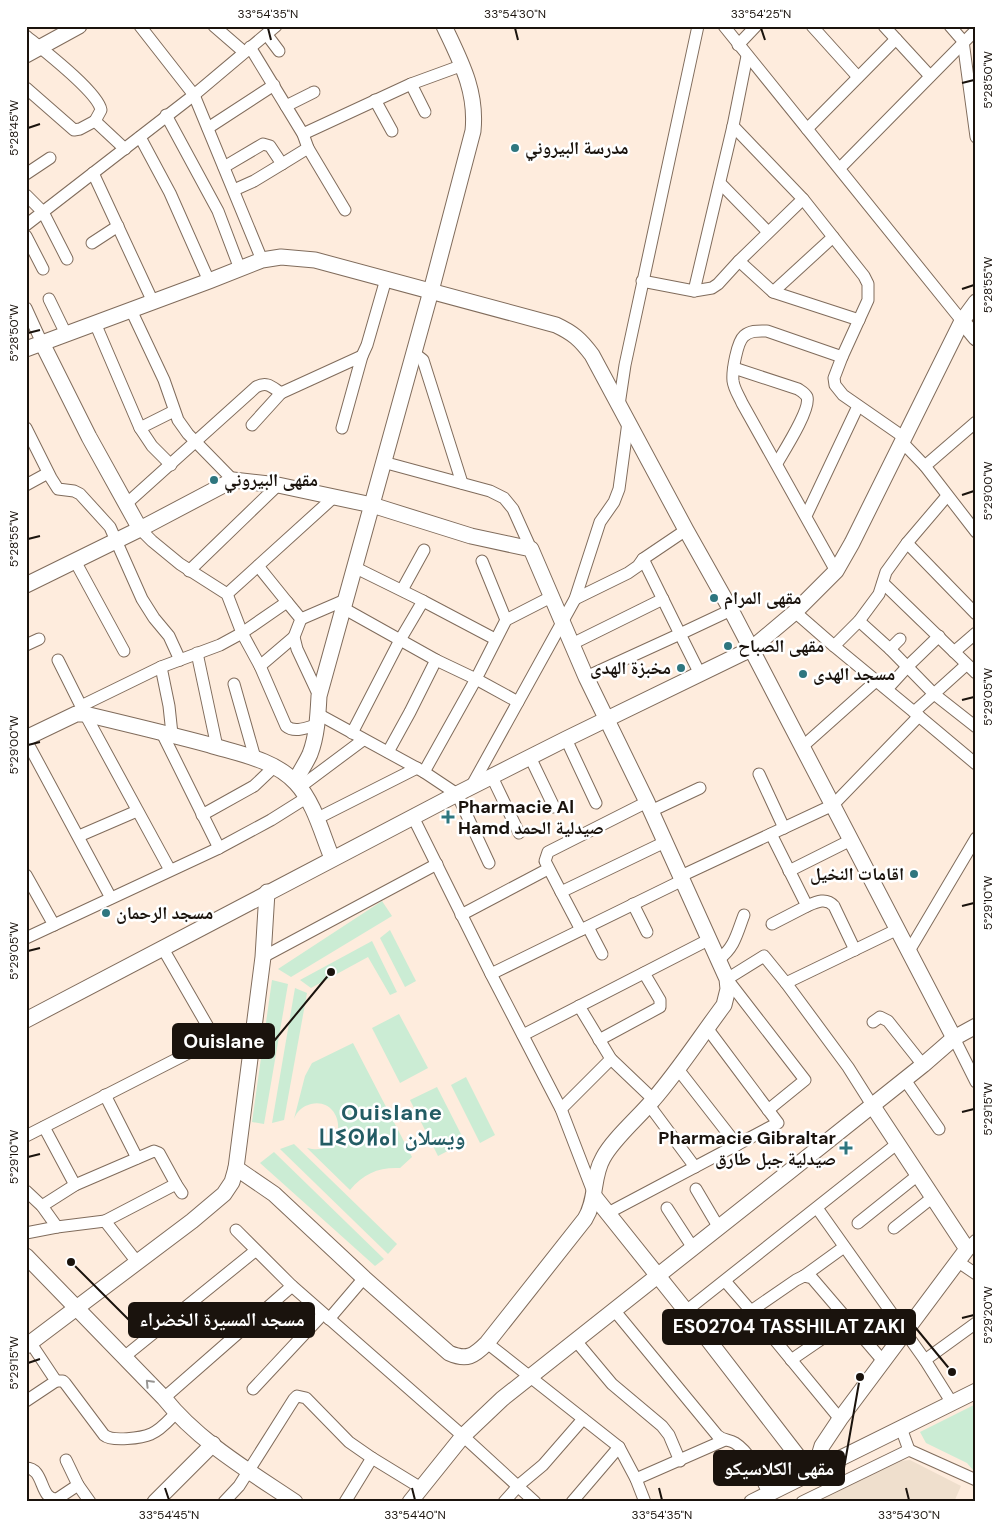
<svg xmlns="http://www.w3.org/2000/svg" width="1002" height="1528" font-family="'DM Sans','Noto Naskh Arabic','Noto Sans Tifinagh',sans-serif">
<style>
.commercial{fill:#efdfcd}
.green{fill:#cbecd4}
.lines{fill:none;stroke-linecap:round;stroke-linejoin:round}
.minor-casing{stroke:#806c5c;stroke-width:13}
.tertiary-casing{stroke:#806c5c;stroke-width:17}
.minor{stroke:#fff;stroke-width:11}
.tertiary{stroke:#fff;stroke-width:15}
.oneway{stroke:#989592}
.ticks{fill:none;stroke:#1a130d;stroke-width:2}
.poi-dot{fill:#2e767f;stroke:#fff;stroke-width:2}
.labels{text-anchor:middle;stroke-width:5;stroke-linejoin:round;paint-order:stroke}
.poi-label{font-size:18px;font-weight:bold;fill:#1a130d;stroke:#fff;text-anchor:start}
.district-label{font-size:22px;font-weight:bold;letter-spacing:1px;fill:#235c64;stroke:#fff}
.leader{fill:none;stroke:#1a130d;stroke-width:2}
.callout-dot{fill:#1a130d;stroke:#fff;stroke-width:2}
.callout{fill:#1a130d;stroke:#1a130d;stroke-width:2}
.callout-label{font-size:19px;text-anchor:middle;font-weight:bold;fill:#fff}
.neatline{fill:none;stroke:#1a130d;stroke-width:2}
.ticks-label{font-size:12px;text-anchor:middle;fill:#1a130d}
</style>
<rect width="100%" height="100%" fill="#feecdd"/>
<path class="commercial" d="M910,1460l51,26 -7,16h-137l82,-41z"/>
<g class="green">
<path d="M382,901l10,15 -101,61 -13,-8z"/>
<path d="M390,930l26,51 -11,6 -25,-49z"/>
<path d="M372,941l25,51 -7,3 -22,-38 -57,31 -11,-8z"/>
<path d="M272,980l16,4 -24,140 -12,-2z"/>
<path d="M295,988l12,5 -23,127 -12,3z"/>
<path d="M399,1014l29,54 -28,15 -28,-55z"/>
<path d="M353,1043l59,114 -12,11c-21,-1 -36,5 -50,22l-43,-42c43,11 39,-52 4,-44 -8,2 -14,7 -17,15l11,-43 7,-13z"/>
<path d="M466,1077l29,58 -15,8 -29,-58z"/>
<path d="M437,1087l28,55 -27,14 -28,-56z"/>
<path d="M294,1144l103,100 -9,10 -108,-105z"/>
<path d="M274,1152l110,107 -9,7 -115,-103z"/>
<path d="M976,1404v66h-3l-6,-7 -41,-20 -6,-11z"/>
</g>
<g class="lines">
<defs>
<g id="minor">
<path d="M140,26l54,69 68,165"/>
<path d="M214,26l30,26"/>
<path d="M724,26l238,295"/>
<path d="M812,26l46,51"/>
<path d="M884,26l46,50"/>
<path d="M950,26l13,15 13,96"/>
<path d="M267,35l12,16"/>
<path d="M26,36c16,13 72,56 75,74l-6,11 30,28"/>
<path d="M738,45l18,-19"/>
<path d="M250,47l53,87 5,14 37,62"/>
<path d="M411,84l14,28"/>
<path d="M26,88l48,42 6,-1 15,-8"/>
<path d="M375,100l17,31"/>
<path d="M286,106l28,-14"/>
<path d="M166,115l52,96 22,58"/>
<path d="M208,128l66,-43"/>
<path d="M807,129l89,-90"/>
<path d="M303,134l108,-50 52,-19"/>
<path d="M140,137l30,56 39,88"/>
<path d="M282,164l26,-16"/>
<path d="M224,167l39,-23 7,2 12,18 -28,17 -20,9"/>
<path d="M840,168l136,-138"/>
<path d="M93,173l60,129"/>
<path d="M26,174l24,-16"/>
<path d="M720,183l48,49"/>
<path d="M26,195l17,17 24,47"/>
<path d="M803,199l61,77 4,8v16l-26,57 -8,21 1,7 8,10 62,43"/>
<path d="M26,225l168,-130 82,-69"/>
<path d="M26,236l17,33"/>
<path d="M92,243l26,-17"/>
<path d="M739,261l34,31 86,28"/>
<path d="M642,281l52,10 18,-3 6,-4 21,-23 64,-62 -70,-73 14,-70"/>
<path d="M694,291l39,-165"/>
<path d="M773,292l60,-55"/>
<path d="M49,299l17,35"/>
<path d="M26,308l16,35"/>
<path d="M131,310l33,70 14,40 10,14 45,46"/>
<path d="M95,323l45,105"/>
<path d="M414,353l9,7 39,123"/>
<path d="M362,356l5,-11 19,-66"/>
<path d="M734,368l64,21c3,2 7,4 9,8 4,12 -23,54 -30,66"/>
<path d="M619,405l6,-40 73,-339"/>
<path d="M976,422l-51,44 51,66"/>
<path d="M252,425l29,-32"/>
<path d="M26,428l25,50 7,11 16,2 6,3 30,33 32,72 12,19 15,18 11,24"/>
<path d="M902,442l23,24"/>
<path d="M383,462l107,29 14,7 9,11 18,40"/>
<path d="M171,465l-19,-19 -12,-18 34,-17"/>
<path d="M26,485l22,-12"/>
<path d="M125,505l131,-118c11,-6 16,0 25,6l81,-37 -20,72"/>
<path d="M806,516l52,-110"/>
<path d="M140,529l12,12 28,23 47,30 15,39 18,33 34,-29"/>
<path d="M907,543l69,71"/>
<path d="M75,561l49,90"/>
<path d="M482,561l24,59"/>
<path d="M258,566l29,36"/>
<path d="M189,571l89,-86"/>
<path d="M836,571l-94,-168c-3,-7 -8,-14 -9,-22 -1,-10 4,-39 11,-45 7,-6 15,-5 23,-5l75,26"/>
<path d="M883,583l93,90"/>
<path d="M402,590l22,-40"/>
<path d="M227,594l107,-97"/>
<path d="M575,599l53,-26 10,-7 5,-7 43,-29"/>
<path d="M423,601l72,38"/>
<path d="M343,608l93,52 -26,52 -22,40"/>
<path d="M795,612l39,34 25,-25 20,-27 7,-22 21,-29 40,-47"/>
<path d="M301,619l44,-19"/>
<path d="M859,621l31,28 44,45 42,33"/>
<path d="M572,644l91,-45"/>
<path d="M26,645l13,-6"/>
<path d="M834,646l80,66 52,-47"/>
<path d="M890,649l10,-10"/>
<path d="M954,652l22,-19"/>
<path d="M197,653l20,94"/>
<path d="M58,660l27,54 85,156"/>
<path d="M260,666l26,60c8,7 20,2 30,-1"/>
<path d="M161,667l8,39 3,28"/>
<path d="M700,674l-20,-40 51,-24"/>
<path d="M586,677l94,-43 -37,-75"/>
<path d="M234,684l21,74"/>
<path d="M887,689l21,-23 31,-30"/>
<path d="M518,702l-42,-23 30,-59 45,-23"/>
<path d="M81,706l80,-39 59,-22 22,-12 45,-31 14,17 -7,18 3,12 22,47"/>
<path d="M914,712l62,52"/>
<path d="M318,714l106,58 33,22 32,69"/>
<path d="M161,731l58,117"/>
<path d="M352,733l48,-93 23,-39 -69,-34"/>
<path d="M566,739l30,64"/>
<path d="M26,740l85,158"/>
<path d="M802,747l74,-66"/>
<path d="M530,757l24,50"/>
<path d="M424,772l52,-93 -40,-19"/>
<path d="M759,774l25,54"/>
<path d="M492,777l27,56"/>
<path d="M300,787l63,-47"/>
<path d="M471,787l104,-188 25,-77 14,-20 5,-13 9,-67"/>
<path d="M651,811l49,-23"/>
<path d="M202,815l52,-29 20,-19"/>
<path d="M413,817l78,157 70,135 32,83"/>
<path d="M316,819l101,-51"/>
<path d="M771,834l36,72 -35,18"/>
<path d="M79,836l58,-25"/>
<path d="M789,871l62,-31"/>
<path d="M26,875l28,50"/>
<path d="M681,876l152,-71 86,-89"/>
<path d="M561,892l-16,-31 3,-9 99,-50"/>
<path d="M633,904l14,28"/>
<path d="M807,906c9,-4 19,-9 27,0l21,44"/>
<path d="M461,915l87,-46"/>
<path d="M588,927l14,27"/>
<path d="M581,930l-20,-38 104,-50"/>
<path d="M26,938l193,-90 52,-28 35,-22"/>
<path d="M909,951l67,-113"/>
<path d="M263,957l174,-93"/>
<path d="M719,959c16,-12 18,-26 25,-44"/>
<path d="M491,974l192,-94"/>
<path d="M786,983l62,84 24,38"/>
<path d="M873,1022l7,-5 8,4 35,44"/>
<path d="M523,1035l187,-96"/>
<path d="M954,1038l22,44"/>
<path d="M599,1040l61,-33v-7l-16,-27"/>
<path d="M611,1059l43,41"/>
<path d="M677,1068l60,77"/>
<path d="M905,1080l34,49"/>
<path d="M105,1095l32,63"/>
<path d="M649,1105l46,62"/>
<path d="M561,1109l50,-50 -32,-53"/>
<path d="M768,1110l37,-30 -78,-101 37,-23 22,27 112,-54"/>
<path d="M44,1127l31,58"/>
<path d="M26,1136l182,-93 3,-5v-6l-49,-85"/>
<path d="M696,1189l23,39"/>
<path d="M26,1191l16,15 15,21 -31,6"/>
<path d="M42,1206l33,-21 79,-34 5,2 17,31"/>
<path d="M667,1208l26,40"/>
<path d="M817,1208l108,152 27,43"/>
<path d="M608,1213l170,-90 -71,-95"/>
<path d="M858,1223l60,-48"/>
<path d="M57,1227l48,-6"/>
<path d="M894,1228l39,-31"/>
<path d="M967,1249l9,-9"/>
<path d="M957,1261l19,13"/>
<path d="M137,1262l-32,-41 71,-37 6,9"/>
<path d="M804,1276l40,-29"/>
<path d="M725,1281l26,30 89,108"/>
<path d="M292,1286l171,150 72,66"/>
<path d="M614,1310l103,125c6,6 12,4 18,8 17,11 25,33 33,50"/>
<path d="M686,1311l212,-168"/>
<path d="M751,1311l45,-31 8,-4 8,2 71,83"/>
<path d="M329,1319l35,-41"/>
<path d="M576,1341l36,43 50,42 7,9 11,26"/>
<path d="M487,1343l132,104 17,32 9,23"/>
<path d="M124,1357l131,-106"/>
<path d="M791,1360l57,-39"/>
<path d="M925,1360l51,-37"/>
<path d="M56,1381h7l2,2 39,52c8,7 38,3 47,-1 10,-4 18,-14 25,-21"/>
<path d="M253,1389l70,-75"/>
<path d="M164,1398l128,-112 -56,-56"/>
<path d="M26,1401l30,-20 -26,-39"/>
<path d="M901,1428l8,22"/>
<path d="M26,1468c19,0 13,32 31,31l21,-14 -12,-25"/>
<path d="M636,1479l89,-39"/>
<path d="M78,1485l12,17"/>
<path d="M224,1502l15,-16 55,-87 3,-3 9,2 43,44 23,16"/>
<path d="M345,1502l27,-44 49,30"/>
<path d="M504,1502l15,-17 24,-20 40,-46"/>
<path d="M572,1502l47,-55"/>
<path d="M802,1502l107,-52 67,30"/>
</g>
<g id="tertiary">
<path d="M26,55l53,-29"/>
<path d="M962,321l14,17"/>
<path d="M42,343l47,94 51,92"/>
<path d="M26,349l183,-68 53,-21 19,-3 34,3 241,65c17,8 24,14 36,30l94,175 45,80 223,428"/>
<path d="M26,585l114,-56 93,-49 45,5 94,20 99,31 60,13 55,128 61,125 80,177 1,10 -4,16c-24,32 -45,65 -71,95 -14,17 -40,39 -50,58 -11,19 -6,42 -18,61l-98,124c-13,13 -20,18 -38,10l-85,-75 -90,-84 -38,-26"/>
<path d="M26,738l50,-24h9c42,10 84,20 125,31 30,9 65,15 86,38 18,19 26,51 36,75"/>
<path d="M295,781c5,-9 11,-18 15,-27 7,-18 8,-39 9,-58l112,-405 42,-160c4,-40 -12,-69 -29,-105"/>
<path d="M26,1020l431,-226 109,-55 185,-90 44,-37 41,-41 16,-28 110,-222 14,-19"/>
<path d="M594,1196l92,115 124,161"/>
<path d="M26,1256l138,142c34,43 85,73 131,104"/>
<path d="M26,1346l166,-125 32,-27 8,-12 4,-14 27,-211 4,-65"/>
<path d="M815,1469l7,-23 18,-27 127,-170 -95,-144"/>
<path d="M155,1502l58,-58"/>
<path d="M410,1502l53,-66 39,-37 288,-228 133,-106 31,-27 22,-12"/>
<path d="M752,1502l224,-111"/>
</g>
</defs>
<use href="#minor" class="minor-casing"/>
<use href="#tertiary" class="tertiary-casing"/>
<use href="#minor" class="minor"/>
<use href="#tertiary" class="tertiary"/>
</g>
<defs><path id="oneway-chevron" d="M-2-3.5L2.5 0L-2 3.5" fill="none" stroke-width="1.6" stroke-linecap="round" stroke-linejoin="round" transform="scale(1.25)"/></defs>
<use class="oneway" href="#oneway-chevron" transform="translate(149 1383) rotate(-134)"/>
<path class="ticks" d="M268,28l3,12M515,28l3,12M761,28l4,12M962,83l12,-3M28,128l12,-4M962,289l12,-4M28,333l12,-3M962,495l12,-4M28,539l12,-3M962,700l12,-3M28,745l12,-3M962,906l12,-3M28,951l12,-3M962,1112l12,-3M28,1157l12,-3M962,1318l12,-3M28,1363l12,-4M165,1488l4,12M412,1488l3,12M659,1488l3,12M906,1488l3,12"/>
<g class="poi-dot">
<circle cx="515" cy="148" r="5"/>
<circle cx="214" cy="480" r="5"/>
<circle cx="714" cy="598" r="5"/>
<circle cx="728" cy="646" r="5"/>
<circle cx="681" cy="668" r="5"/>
<circle cx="803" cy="674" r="5"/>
<path d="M445.5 809.5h5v5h5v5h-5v5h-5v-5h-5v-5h5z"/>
<circle cx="914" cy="874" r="5"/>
<circle cx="106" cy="913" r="5"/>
<path d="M843.5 1140.5h5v5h5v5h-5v5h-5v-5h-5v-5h5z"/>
</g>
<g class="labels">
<g class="poi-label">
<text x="525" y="154">مدرسة البيروني</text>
<text x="224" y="486">مقهى البيروني</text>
<text x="724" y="604">مقهى المرام</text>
<text x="738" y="652">مقهى الصباح</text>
<text x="671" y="674" text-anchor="end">مخبزة الهدى</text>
<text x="813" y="680">مسجد الهدى</text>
<text x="458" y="813">Pharmacie Al<tspan x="458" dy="21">Hamd صيدلية الحمد</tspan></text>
<text x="904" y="880" text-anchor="end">اقامات النخيل</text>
<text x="116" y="919">مسجد الرحمان</text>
<text x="836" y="1144" text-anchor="end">Pharmacie Gibraltar<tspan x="836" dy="21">صيدلية جبل طارق</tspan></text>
</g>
<g class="district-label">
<text x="392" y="1120">Ouislane<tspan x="392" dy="25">ⵡⵉⵙⵍⴰⵏ ويسلان</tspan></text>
</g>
</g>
<path class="leader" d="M331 972L274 1041M71 1262L129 1320M952 1372L915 1327M860 1377L844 1468"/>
<g class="callout-dot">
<circle cx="331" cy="972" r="5"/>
<circle cx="71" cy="1262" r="5"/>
<circle cx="952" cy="1372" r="5"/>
<circle cx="860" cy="1377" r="5"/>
</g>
<g class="callout">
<rect x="173" y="1024" width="101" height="34" rx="5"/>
<rect x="129" y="1303" width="185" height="34" rx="5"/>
<rect x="663" y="1310" width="252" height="34" rx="5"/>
<rect x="714" y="1451" width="130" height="34" rx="5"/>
</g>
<g class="callout-label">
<text x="224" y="1048">Ouislane</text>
<text x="222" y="1326">مسجد المسيرة الخضراء</text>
<text x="789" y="1333">ES02704 TASSHILAT ZAKI</text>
<text x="779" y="1475">مقهى الكلاسيكو</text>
</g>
<rect width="1002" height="1528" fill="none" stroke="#ffffff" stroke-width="55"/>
<rect x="28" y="28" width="946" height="1472" class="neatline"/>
<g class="ticks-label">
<text x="268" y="18">33°54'35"N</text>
<text x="515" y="18">33°54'30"N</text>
<text x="761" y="18">33°54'25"N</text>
<text transform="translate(988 80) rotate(-90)" y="4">5°28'50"W</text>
<text transform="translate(14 128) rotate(-90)" y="4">5°28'45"W</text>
<text transform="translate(988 285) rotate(-90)" y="4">5°28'55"W</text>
<text transform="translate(14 333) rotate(-90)" y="4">5°28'50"W</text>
<text transform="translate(988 491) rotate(-90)" y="4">5°29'00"W</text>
<text transform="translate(14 539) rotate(-90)" y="4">5°28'55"W</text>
<text transform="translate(988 697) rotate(-90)" y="4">5°29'05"W</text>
<text transform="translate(14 745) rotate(-90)" y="4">5°29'00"W</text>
<text transform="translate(988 903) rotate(-90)" y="4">5°29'10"W</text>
<text transform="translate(14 951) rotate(-90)" y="4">5°29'05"W</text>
<text transform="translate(988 1109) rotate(-90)" y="4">5°29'15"W</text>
<text transform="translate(14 1157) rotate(-90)" y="4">5°29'10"W</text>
<text transform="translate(988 1315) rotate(-90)" y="4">5°29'20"W</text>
<text transform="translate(14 1363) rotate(-90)" y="4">5°29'15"W</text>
<text x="169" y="1519">33°54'45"N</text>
<text x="415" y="1519">33°54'40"N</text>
<text x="662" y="1519">33°54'35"N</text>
<text x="909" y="1519">33°54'30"N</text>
</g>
</svg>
